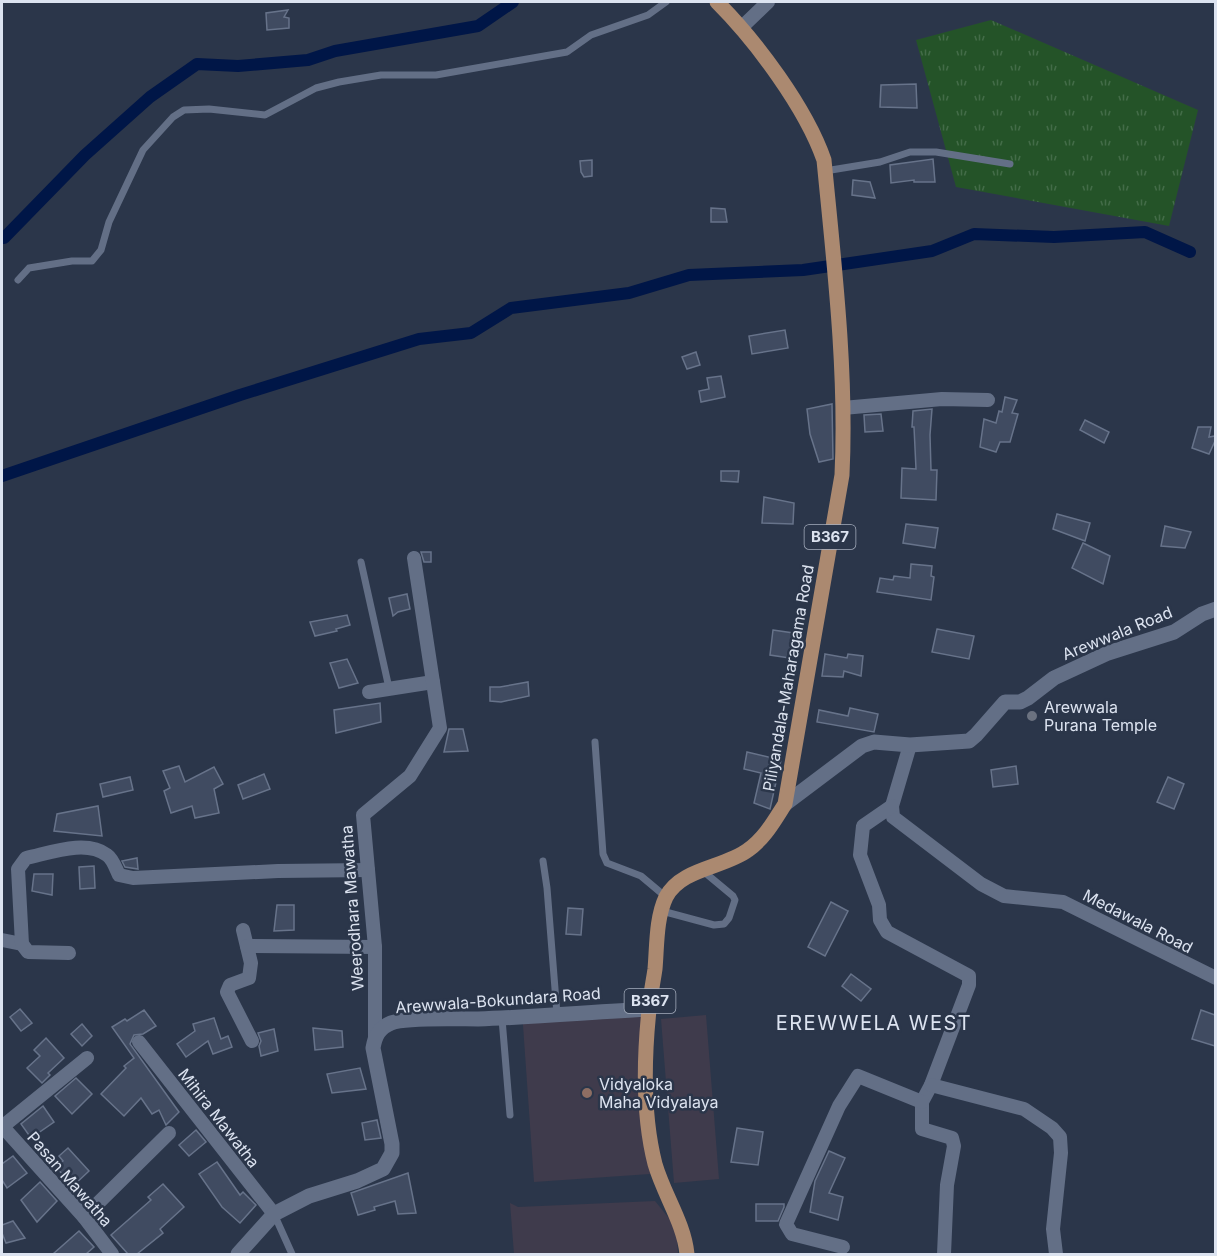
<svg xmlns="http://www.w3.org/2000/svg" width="1217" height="1256" font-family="Inter,sans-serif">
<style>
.education{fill:#3f3b4c}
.grass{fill:url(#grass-tufts)}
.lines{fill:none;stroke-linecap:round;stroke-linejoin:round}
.canal{stroke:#001647;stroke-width:12}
.building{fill:#404b61;stroke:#67738a;stroke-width:1.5}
.service{stroke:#636f86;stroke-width:7}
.minor{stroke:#636f86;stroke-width:14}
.tertiary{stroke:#636f86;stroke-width:15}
.primary{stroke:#ab8970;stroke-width:15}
.worship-dot{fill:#6b7280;stroke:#2b364a;stroke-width:2}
.education-dot{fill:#8d6e63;stroke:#2b364a;stroke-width:2}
.labels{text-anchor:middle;stroke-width:5;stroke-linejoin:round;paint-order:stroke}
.shield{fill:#2b364a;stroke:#a7afbe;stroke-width:1.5}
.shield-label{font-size:15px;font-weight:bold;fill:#dce3f0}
.street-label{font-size:16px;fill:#dce3f0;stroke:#2b364a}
.poi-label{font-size:16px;fill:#dce3f0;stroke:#2b364a;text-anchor:start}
.quarter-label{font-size:20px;letter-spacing:1.5px;fill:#dce3f0;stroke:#2b364a}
</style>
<defs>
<pattern id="grass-tufts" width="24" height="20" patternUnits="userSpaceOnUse" patternTransform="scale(1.5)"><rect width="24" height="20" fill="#245328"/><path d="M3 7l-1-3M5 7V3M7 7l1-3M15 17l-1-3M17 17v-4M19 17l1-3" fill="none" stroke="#436c48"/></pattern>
</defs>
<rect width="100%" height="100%" fill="#2b364a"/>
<g class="education">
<path d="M643,1002l7,172 -116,8 -12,-171z"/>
<path d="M706,1015l13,164 -45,4 -13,-164z"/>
<path d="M655,1201l21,26 2,27h-164l-4,-51 8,4z"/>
</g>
<path class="grass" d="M991,20l207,90 -29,116 -213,-39 -40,-147z"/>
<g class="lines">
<g class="canal">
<path d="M2,238h2l81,-83 65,-58 47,-33 41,2 70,-6 27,-9 143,-25 35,-24"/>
<path d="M2,476l238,-81 179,-56 52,-6 40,-25 118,-15 60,-18 114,-5 129,-19 42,-17 80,3 91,-5 45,20"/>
</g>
</g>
<g class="building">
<path d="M288,10l-4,7 5,1v10l-22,2 -1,-17z"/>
<path d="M916,84l1,24 -37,-1 1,-22z"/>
<path d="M933,159l2,23h-21v-2l-23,3 -1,-18z"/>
<path d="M592,160v16l-8,1 -3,-5 -1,-11z"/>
<path d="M853,180l17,2 5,16 -23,-3z"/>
<path d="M711,208l14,1 2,13h-16z"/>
<path d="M785,330l3,18 -36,6 -3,-18z"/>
<path d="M696,352l4,13 -13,4 -5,-12z"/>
<path d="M721,376l4,21 -24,5 -2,-11 10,-2 -2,-11z"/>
<path d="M1005,397l12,3 -5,13 6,1 -8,28h-10l-4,10 -16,-5 4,-28 12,4 3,-12 3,1z"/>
<path d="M832,404l1,55 -14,3 -9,-28 -3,-25z"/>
<path d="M932,409l-2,26 1,35h6l-1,30 -35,-2 1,-30 14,1 -2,-42h-2l1,-16z"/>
<path d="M881,414l2,17 -18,1 -1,-17z"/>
<path d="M1085,420l24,12 -5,11 -24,-13z"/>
<path d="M1198,427h13l-2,10 6,-1v5l-6,13 -17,-6z"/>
<path d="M721,471h18l-1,11 -17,-1z"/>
<path d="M764,497l30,6 -1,21 -31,-1z"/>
<path d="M1057,514l33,9 -5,18 -32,-12z"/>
<path d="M906,524l32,4 -3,20 -32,-5z"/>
<path d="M1165,526l26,6 -6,16 -24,-2z"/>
<path d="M1083,543l27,13 -7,28 -31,-16z"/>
<path d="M421,552h10v10h-7z"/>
<path d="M911,564l21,2 -1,10 3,1 -3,23 -54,-8 3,-14 13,2 1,-4 16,2z"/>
<path d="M407,594l3,15 -12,3 -5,4 -4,-18z"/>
<path d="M347,615l3,10 -14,4 1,2 -22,5 -5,-14z"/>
<path d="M937,629l37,7 -5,23 -37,-7z"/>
<path d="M773,630l27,4 -4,25 -26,-4z"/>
<path d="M825,654l22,4 1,-4 15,2 -2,20 -17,-5 -1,6 -21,-1z"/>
<path d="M347,659l11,24 -19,5 -9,-25z"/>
<path d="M528,682l1,14 -28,6 -11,-1v-14h10z"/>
<path d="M380,703l1,19 -45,11 -2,-23z"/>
<path d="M850,708l28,6 -4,18 -57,-10 2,-12 29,6z"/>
<path d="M449,729h14l5,22 -24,1z"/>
<path d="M747,752l34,8 -11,49 -16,-6 7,-30 -17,-4z"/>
<path d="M179,766l6,16 29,-15 9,17 -9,5 5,24 -24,5 -3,-12 -21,7 -7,-22 6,-3 -7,-17z"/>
<path d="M1016,766l2,18 -25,3 -2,-17z"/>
<path d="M264,774l6,15 -27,10 -5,-14z"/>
<path d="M130,777l3,13 -30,7 -3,-13z"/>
<path d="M1168,777l16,7 -10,25 -17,-7z"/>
<path d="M98,806l4,30 -48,-5 3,-17z"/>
<path d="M137,858l1,11 -13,-2 -3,-6z"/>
<path d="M94,866l1,22 -15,1 -1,-22z"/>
<path d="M34,874h19l-1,21 -20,-4z"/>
<path d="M831,902l17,9 -23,45 -17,-9z"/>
<path d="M277,905h17v25l-20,1z"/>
<path d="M568,908l15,1 -2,26 -15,-1z"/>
<path d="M851,974l20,15 -10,12 -19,-15z"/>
<path d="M20,1009l12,14 -11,8 -11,-14z"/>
<path d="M144,1010l12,16 -13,8 -9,1 -4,9 49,68 -13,13 -7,-15 -7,4 -11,-16 -17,18 -23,-22 25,-26 -2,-2 10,-8 -22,-31 13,-8 2,2z"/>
<path d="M1201,1010l14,5v31l-23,-7z"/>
<path d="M214,1018l7,21 7,-3 4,11 -19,7 -5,-13 -22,16 -9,-13 18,-13 -2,-7z"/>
<path d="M82,1024l10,12 -10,10 -11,-12z"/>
<path d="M313,1028l29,3 1,16 -28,3z"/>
<path d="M274,1029l4,22 -17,5 -2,-10 2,-5 -3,-8z"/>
<path d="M46,1038l18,20 -16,15 2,2 -8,8 -15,-15 13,-12 -6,-6z"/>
<path d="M360,1068l6,21 -34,4 -5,-19z"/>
<path d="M76,1078l16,16 -20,20 -17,-18z"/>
<path d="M43,1106l11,16 -23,16 -10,-14z"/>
<path d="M377,1120l4,18 -16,2 -3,-17z"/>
<path d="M737,1128l26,4 -5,33 -27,-3z"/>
<path d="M196,1130l10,12 -17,14 -10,-11z"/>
<path d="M68,1148l21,23 -16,15 -17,-19 7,-6 -4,-5z"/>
<path d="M829,1151l16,7 -16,35 14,4 -5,23 -28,-8 5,-31z"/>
<path d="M13,1156l14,17 -20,15 -5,-8v-16z"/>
<path d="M217,1162l23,33 3,-3 13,13 -16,18 -18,-16 -23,-33z"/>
<path d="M408,1173l8,40 -18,1 -3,-13 -21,6 1,3 -17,5 -7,-22z"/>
<path d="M40,1182l17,19 -20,21 -16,-22z"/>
<path d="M163,1184l21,23 -24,22 3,4 -26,21h-9l-17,-19 40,-35 -3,-3z"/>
<path d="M756,1204h28v3l-6,14h-22z"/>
<path d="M13,1221l12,17 -19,5 -4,-10v-8z"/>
<path d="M79,1231l15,16 -8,7h-33z"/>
</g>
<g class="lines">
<g class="service">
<path d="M825,171l55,-9 30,-10h26l74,12"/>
<path d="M18,280l11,-12 43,-7h20l9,-11 8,-28 34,-72 30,-33 11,-7 25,-1 56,6 51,-27 23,-6 42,-7h55l131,-23 24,-17 57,-20 18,-13"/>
<path d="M361,562l28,126"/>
<path d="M595,742l8,112 4,9 34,13 25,21"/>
<path d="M543,861l4,27 10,126"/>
<path d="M662,911l52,14 10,-1 5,-6 6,-18 -2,-4 -30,-25"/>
<path d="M502,1019l8,96"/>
<path d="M274,1214l18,40"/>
</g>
<g class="minor">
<path d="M742,27l26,-25"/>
<path d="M843,408l99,-9 46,1"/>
<path d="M369,692l64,-10"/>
<path d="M910,745l-18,61 1,11 88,67 23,12 59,6 153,76"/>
<path d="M892,806l-29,20 -3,29 19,50 1,15 7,12 82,44v9l-38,100 -9,17v27l30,9 2,8 -7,39 -3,69"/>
<path d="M243,930l8,33 -2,15 -19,7 -3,7 25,49"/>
<path d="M2,940l20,4"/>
<path d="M247,946l128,1"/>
<path d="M69,953l-41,-1 -6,-8 -4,-75 8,-11c24,-5 60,-19 81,-3 6,4 9,14 12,20l14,3 145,-7 90,-1"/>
<path d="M375,1037v-90l-12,-132 47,-39 30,-48 -26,-170"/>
<path d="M139,1042l135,172"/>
<path d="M931,1085l93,24 28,19 8,9 1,16 -8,76 3,25"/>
<path d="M2,1126l82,91 28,37"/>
<path d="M2,1127l85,-69"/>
<path d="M84,1217l85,-84"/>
<path d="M843,1247l-51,-13 -6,-10 53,-118 19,-30 64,26"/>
</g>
<g class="tertiary">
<path d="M785,804l77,-58 12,-4 36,3 59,-4 7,-6 29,-33h15l8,-4 26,-20 54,-25 66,-21 28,-18 14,-5"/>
<path d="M238,1254l36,-40 35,-18 48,-15 26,-12 9,-16v-9l-19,-96c2,-12 6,-20 18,-25 15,-6 68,-4 87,-4 57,-2 114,-7 171,-10"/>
</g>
<path class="primary" d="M687,1254c-3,-31 -23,-59 -32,-90 -12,-47 -11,-106 -6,-154 1,-14 4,-27 6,-41 2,-23 1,-51 11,-72 15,-29 58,-29 82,-47 17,-12 26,-29 37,-46l57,-329c5,-103 -8,-212 -18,-315 -18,-52 -68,-119 -107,-158"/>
</g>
<circle class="worship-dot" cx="1032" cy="716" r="6"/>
<circle class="education-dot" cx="587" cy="1093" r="6"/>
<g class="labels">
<g class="shield">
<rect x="804.5" y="525" width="51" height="24" rx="4.5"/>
<rect x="624.5" y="989" width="51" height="24" rx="4.5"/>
</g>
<g class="shield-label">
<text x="830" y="542">B367</text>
<text x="650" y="1006">B367</text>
</g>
<g class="street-label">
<text transform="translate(1117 633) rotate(-22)" y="6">Arewwala Road</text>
<text transform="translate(788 678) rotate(-80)" y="6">Piliyandala-Maharagama Road</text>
<text transform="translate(352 908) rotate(-94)" y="6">Weerodhara Mawatha</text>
<text transform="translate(1138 921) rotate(27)" y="6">Medawala Road</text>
<text transform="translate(498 1000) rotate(-4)" y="6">Arewwala-Bokundara Road</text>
<text transform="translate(219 1118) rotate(52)" y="6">Mihira Mawatha</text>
<text transform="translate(70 1179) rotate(49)" y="6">Pasan Mawatha</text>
</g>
<g class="poi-label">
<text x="1044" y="713">Arewwala<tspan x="1044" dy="18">Purana Temple</tspan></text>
<text x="599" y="1090">Vidyaloka<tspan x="599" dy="18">Maha Vidyalaya</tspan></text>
</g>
<g class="quarter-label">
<text x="874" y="1030">EREWWELA WEST</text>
</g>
</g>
<rect width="1217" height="1256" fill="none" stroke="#dce3f0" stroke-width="6"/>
</svg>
